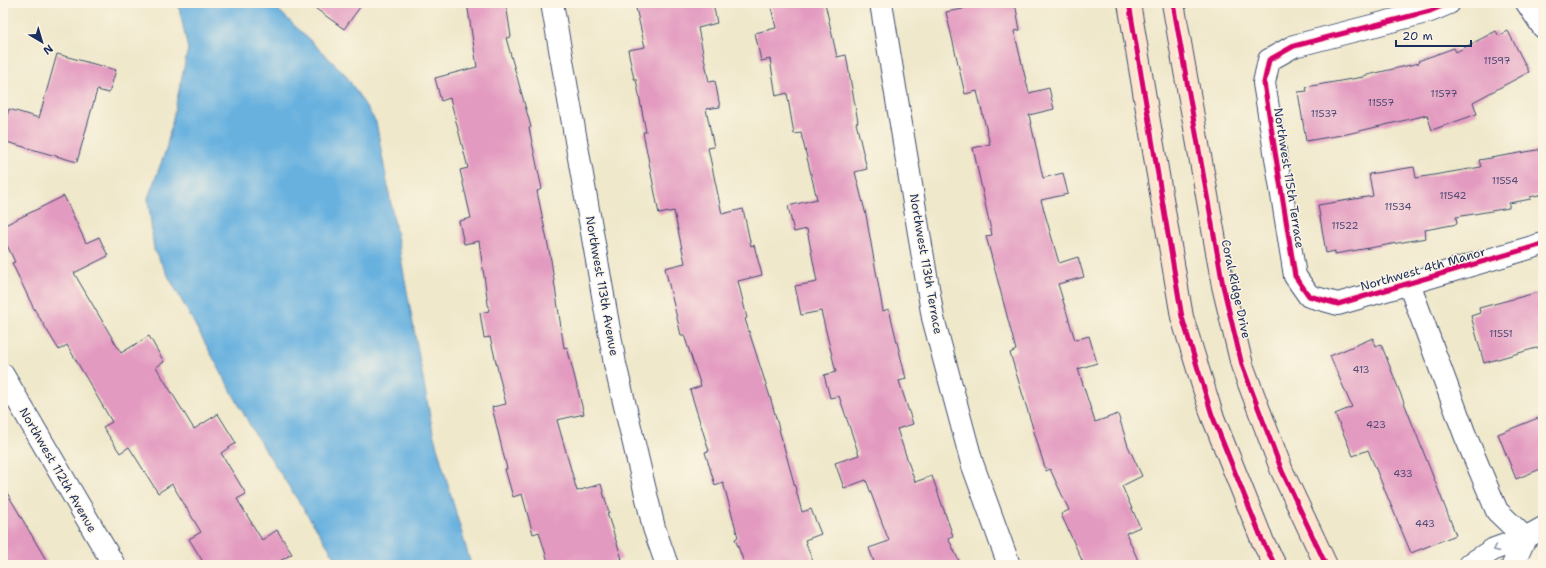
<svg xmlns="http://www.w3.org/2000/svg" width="1546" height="568" font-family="'Shantell Sans',sans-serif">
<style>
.water{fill:#67b1df;stroke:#41709e}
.building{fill:#e39ac0}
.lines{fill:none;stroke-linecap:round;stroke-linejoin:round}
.street-casing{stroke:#3b4b6e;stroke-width:24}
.secondary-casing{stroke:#3b4b6e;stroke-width:24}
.street{stroke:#fff;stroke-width:22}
.secondary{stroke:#fce5cf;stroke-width:22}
.cycleway-casing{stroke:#fcf5e5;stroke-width:8}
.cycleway{stroke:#d6006c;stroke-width:5}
.oneway{stroke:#8d97ae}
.labels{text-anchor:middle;stroke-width:3;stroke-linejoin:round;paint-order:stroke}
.number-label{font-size:10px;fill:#4d4a76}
.street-label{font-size:12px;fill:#1b2f5e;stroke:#fcf5e5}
</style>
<rect width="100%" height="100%" fill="#fcf5e5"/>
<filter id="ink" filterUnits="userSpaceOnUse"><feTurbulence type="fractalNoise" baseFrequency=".025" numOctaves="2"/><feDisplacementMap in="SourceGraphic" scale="8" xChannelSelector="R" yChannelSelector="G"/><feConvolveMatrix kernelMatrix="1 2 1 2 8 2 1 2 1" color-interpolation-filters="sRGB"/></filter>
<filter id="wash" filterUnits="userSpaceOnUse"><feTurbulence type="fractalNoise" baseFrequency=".012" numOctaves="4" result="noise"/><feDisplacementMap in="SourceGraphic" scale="16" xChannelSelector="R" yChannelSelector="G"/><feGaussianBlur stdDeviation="0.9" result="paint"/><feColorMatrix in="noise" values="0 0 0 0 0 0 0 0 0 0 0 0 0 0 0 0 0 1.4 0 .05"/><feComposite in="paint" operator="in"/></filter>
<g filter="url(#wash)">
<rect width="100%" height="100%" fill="#efe8cb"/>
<path class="water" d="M178,3h93l74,71 31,48 57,311 38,132h-131l-84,-129 -102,-186 -6,-52 18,-48 22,-101z"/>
<g id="blocks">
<g class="building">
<path d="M308,3h55l-19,26z"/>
<path d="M467,3h39l5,34 -5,1 25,89 -2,1 13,61 -5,2 14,69 13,88 3,-1 17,67 -27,6 20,71 24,-7 8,29h-2l15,46 -19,6h-54l-10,-33 -6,2 -11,-40 -9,3 -8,-28h2l-15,-62 14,-3 -16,-67 -6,1 -4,-25 9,-2 -10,-70 -15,3 -5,-23 12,-3 -11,-48 8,-2 -18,-70 -9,3 -6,-23 42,-11z"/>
<path d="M661,3h52l4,20 -19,5 11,54 6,-1 5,26 -14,2 8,38 -6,1 14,66 21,-5 8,37 3,-1 8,30 -24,6 9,37 -2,1 26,81 31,112 9,-3 10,25 -16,6 9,25h-69l-10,-26 3,-2 -15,-55 -8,3 -10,-33 4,-1 -19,-61 11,-4 -17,-51h-3l-16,-67 20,-5 -11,-52 -15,3 -16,-82h3l-10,-53h-2l-6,-29 17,-3 -9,-39z"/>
<path d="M770,3h55l12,54 9,-2 12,67 -2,1 11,46 -12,3 11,43 17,96 6,-2 17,70 -7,2 14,43 -16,5 18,53 17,-6 21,60 -5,2 13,27h-86l-6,-17 20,-7 -23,-61 -22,8 -9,-25 24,-8 -20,-59 -9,2 -6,-23 12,-3 -15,-61 -20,4 -6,-29 22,-4 -10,-53 -13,3 -6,-26 29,-7 -16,-66 -7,1 -7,-41 -11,3 -6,-37 -9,2 -6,-28 21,-5z"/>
<path d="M962,3h53l5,27 -6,1 15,62 20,-5 5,21 -25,6 14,63 20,-5 5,21 -27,6 18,63 19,-6 6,20 -26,7 17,56 14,-4 8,27 -19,6 17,53 23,-8 10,32 14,30 -20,10 18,41 -14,6 14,32h-56l-23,-51 8,-4 -19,-41 -4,2 -36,-118 6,-3 -30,-114 6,-1 -19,-87 17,-4 -13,-53 -12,3 -19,-82 17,-3z"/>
<path d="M1496,31l3,5 9,-5 21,41 -56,30 4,12 -45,16 -5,-15 -80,19 -41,7 -8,-49 9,-1 -1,-4 57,-10v-1l56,-13 -1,-2 36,-13 2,4z"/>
<path d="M57,54l59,16 -7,23 -12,-3 -20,72 -74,-21v-11l6,-21 30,9z"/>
<path d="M1543,149v45l-13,3 1,2 -22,4v5l-53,9 1,7 -32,6 1,8 -91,16v-3l-9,2 -8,-48 55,-9 -4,-22 45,-7 2,11 65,-11 -2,-7z"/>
<path d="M64,196l22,47 13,-6 9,19 -34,17 47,80 28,-17 15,26 -8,5 38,62 24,-15 18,29 -15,10 25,41 -9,5 25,41 15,-10 15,24 -19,11h-68l-16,-26 12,-7 -29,-48 -14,9 -29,-46 -9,6 -17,-26 9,-5 -45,-77 -8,5 -26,-43 -21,-44 3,-1 -12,-25v-11z"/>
<path d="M1543,291v55l-59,17 -13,-47 9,-3 -1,-5z"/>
<path d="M1373,338l3,8 5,-2 75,191 -45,18 -43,-103 -15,6 -18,-42 17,-7 -22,-51z"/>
<path d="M1543,416v52l-27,11 -18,-45z"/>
<path d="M3,486l46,79h-46z"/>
</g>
</g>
</g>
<g filter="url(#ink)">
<use href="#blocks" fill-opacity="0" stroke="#3b4b6e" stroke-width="1"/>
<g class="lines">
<defs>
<g id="street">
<path d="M552,3l63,361 39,164 13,37"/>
<path d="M881,3l52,315 39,145 37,102"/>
<path d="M1449,3l-19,8 -136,35 -25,14 -5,23 31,193 14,20 29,8 205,-60"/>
<path d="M1527,3l16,24"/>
<path d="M1409,284l56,151 32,76 28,27"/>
<path d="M3,375l111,190"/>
<path d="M1469,565l25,-16 31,-11 18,-10"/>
<path d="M1513,565l12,-27"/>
</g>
<g id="secondary">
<path d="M1129,3l53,314 30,98 51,127 12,23"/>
<path d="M1173,3l50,283 19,79 40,106 44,94"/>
</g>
</defs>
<use href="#street" class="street-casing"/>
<use href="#secondary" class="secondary-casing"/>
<use href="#street" class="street"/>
<use href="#secondary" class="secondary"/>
<defs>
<g id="cycleway">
<path d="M1129,3l53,314 30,98 51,127 12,23"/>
<path d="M1173,3l50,283 19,79 40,106 44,94"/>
<path d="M1449,3l-19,8 -136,35 -25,14 -5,23 31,193 14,20 29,8 205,-60"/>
</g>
</defs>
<use href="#cycleway" class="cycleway-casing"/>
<use href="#cycleway" class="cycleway"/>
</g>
<defs><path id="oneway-chevron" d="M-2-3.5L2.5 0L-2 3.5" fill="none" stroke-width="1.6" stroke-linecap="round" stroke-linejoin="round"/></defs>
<use class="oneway" href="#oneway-chevron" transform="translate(1496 549) rotate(156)"/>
</g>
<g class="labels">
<g class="number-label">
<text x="1497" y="64">11597</text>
<text x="1444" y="97">11577</text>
<text x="1381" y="106">11557</text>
<text x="1324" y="117">11537</text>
<text x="1505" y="184">11554</text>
<text x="1453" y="199">11542</text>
<text x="1398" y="210">11534</text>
<text x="1345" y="229">11522</text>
<text x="1501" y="337">11551</text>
<text x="1361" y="373">413</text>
<text x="1376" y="428">423</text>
<text x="1403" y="477">433</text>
<text x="1425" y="527">443</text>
</g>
<g class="street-label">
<text transform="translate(1289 178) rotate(81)" y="4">Northwest 115th Terrace</text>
<text transform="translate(926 264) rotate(80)" y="4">Northwest 113th Terrace</text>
<text transform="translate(1423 269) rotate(-16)" y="4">Northwest 4th Manor</text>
<text transform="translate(602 286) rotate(80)" y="4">Northwest 113th Avenue</text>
<text transform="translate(1236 289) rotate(78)" y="4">Coral Ridge Drive</text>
<text transform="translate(58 470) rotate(60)" y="4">Northwest 112th Avenue</text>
</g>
</g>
<rect width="1546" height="568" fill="none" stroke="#fcf5e5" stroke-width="16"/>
<g transform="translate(42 42) rotate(142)" stroke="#fcf5e5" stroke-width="3" paint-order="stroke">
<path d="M0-3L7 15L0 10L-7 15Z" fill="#1b2f5e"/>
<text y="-6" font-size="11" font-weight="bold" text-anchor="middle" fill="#1b2f5e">N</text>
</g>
<path d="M1396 40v6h75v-6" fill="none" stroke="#1b2f5e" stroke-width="2"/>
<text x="1402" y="40" font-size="12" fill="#1b2f5e" stroke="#fcf5e5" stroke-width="3" paint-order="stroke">20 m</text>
</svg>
